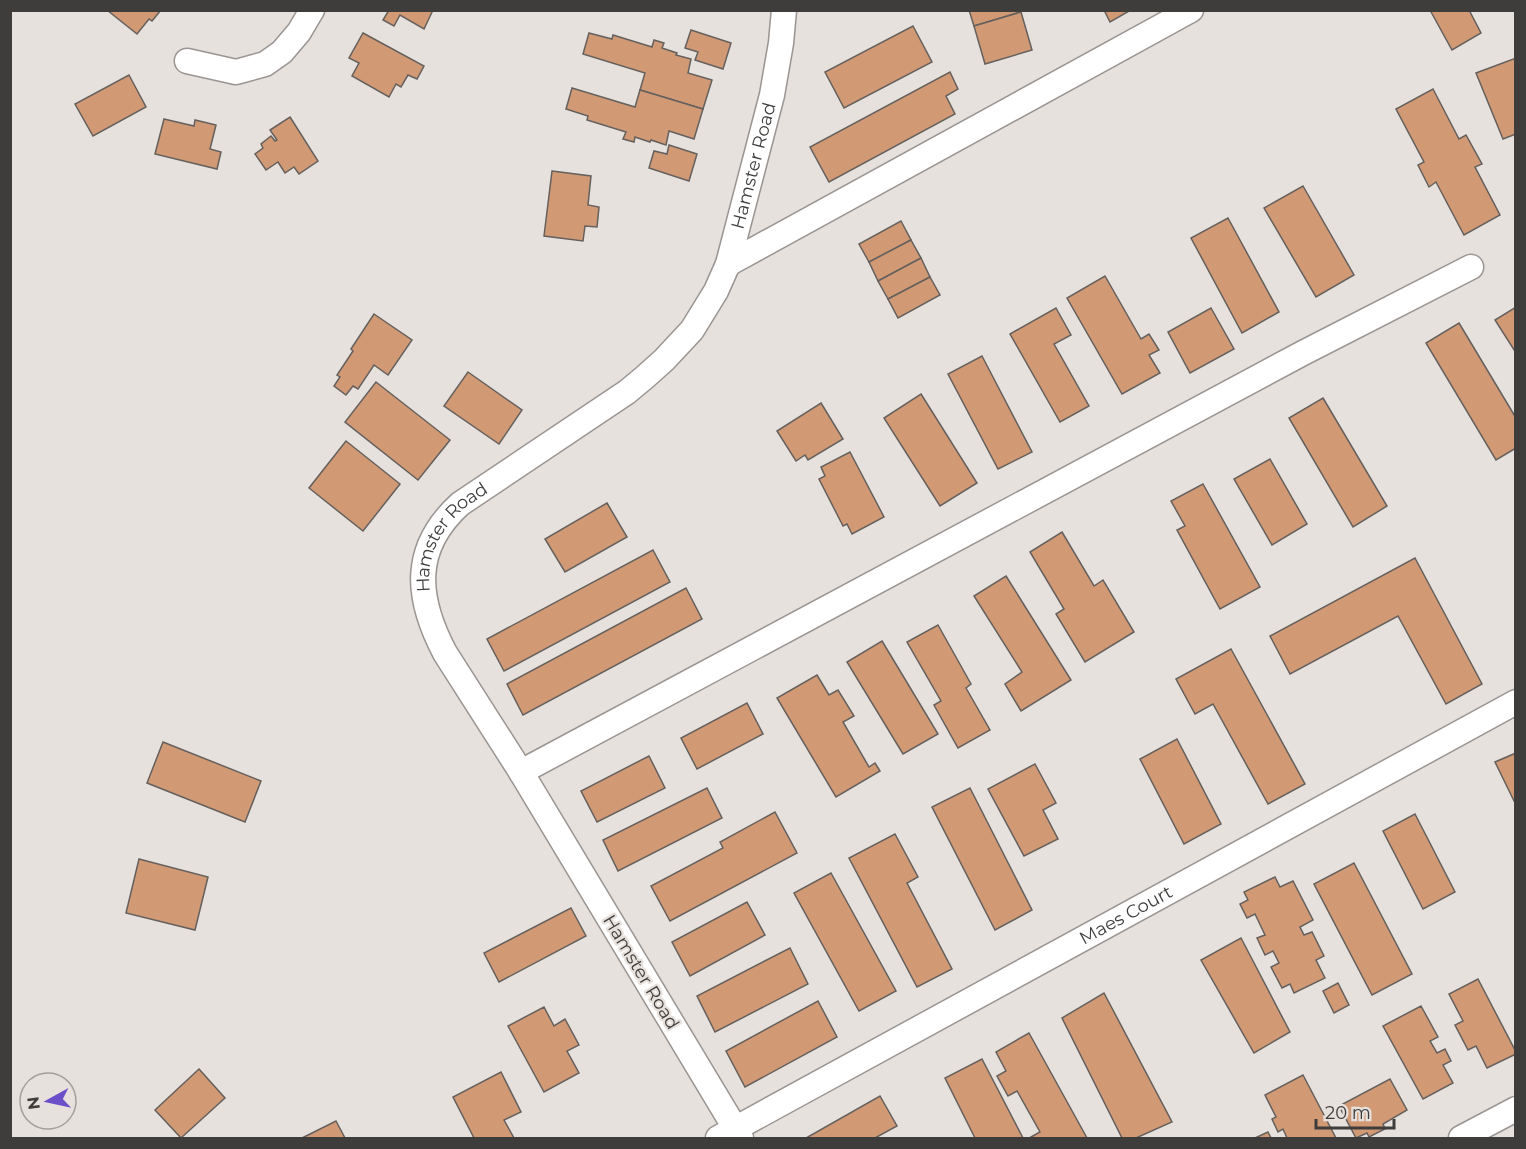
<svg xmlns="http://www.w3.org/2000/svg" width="1526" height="1149" font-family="Montserrat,sans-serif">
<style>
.building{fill:#d19a75;stroke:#65605d;stroke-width:1.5}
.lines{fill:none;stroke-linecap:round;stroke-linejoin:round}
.minor-casing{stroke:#9a9592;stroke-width:27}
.minor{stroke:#fff;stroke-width:24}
.labels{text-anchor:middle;stroke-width:4.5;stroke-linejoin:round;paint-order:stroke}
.street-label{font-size:18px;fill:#3f3d3b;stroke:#e7e1dd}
</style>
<rect width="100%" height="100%" fill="#e7e1dd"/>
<g class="building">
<path d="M107,10h54l-9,11 -3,-2 -12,15z"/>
<path d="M389,10h44l-9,19 -24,-14 -6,11 -11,-6z"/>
<path d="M969,10h52v2l-47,14z"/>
<path d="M1104,10h27l-21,12z"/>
<path d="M1430,10h39l12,23 -29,17z"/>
<path d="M1021,12l11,38 -47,14 -11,-38z"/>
<path d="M913,26l19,36 -88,46 -19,-36z"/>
<path d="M691,30l40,13 -8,26 -28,-9 3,-8 -13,-4z"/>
<path d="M363,33l61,33 -7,13 -9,-4 -7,12 -5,-3 -7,13 -37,-21 7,-13 -10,-5z"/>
<path d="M589,33l23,6 1,-4 39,12 2,-7 10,3 -2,5 15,5 -1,2 15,4 -3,14 24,7 -9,29 -63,-19 5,-17 -62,-19z"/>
<path d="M1516,58v76l-13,5 -27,-66z"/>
<path d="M950,72l8,17 -12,7 9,18 -126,68 -19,-35z"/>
<path d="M129,75l17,32 -53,29 -18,-32z"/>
<path d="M572,88l63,19 5,-17 63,19 -9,30 -25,-8 -3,14 -15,-5 -1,2 -15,-5 -1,5 -11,-3 3,-7 -39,-12 1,-4 -22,-7z"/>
<path d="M1433,89l26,50 7,-4 16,29 -7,3 25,48 -36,20 -28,-53 -7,5 -11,-22 6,-3 -28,-53z"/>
<path d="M290,117l28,44 -19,13 -5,-7 -9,6 -7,-11 -12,8 -11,-16 8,-6 -2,-4 10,-8 4,5 2,-1 -7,-10z"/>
<path d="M164,119l30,7 1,-6 21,5 -6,24 11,3 -4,17 -62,-15z"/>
<path d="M669,145l28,9 -8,27 -40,-13 5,-17 13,3z"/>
<path d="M552,171l39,5 -3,29 11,2 -2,20 -12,-1 -2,15 -39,-5z"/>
<path d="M1303,186l51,89 -38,22 -52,-89z"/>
<path d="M1228,218l51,94 -37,21 -51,-95z"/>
<path d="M901,221l10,19 -42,22 -10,-18z"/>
<path d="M911,240l10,18 -43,23 -9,-19z"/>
<path d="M921,258l9,19 -42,22 -10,-18z"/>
<path d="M1105,276l36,63 8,-5 10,16 -10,5 11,18 -38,21 -55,-96z"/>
<path d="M930,277l10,18 -42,23 -10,-19z"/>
<path d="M1516,307v46l-21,-33z"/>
<path d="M1056,308l15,27 -17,9 35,62 -29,16 -50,-88z"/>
<path d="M1211,308l23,41 -44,24 -22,-41z"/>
<path d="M374,314l38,26 -24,35 -14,-10 -16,24 -5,-3 -7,9 -12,-9 6,-9 -3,-2 16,-24 -2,-2z"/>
<path d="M1459,323l57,95v30l-20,12 -70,-117z"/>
<path d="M982,356l50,96 -34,17 -50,-95z"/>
<path d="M468,372l54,38 -23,34 -55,-38z"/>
<path d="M376,382l74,58 -32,40 -73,-58z"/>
<path d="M921,394l56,89 -37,23 -56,-88z"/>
<path d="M1323,398l64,108 -34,21 -64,-109z"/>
<path d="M821,403l22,36 -35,21 -3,-5 -9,6 -19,-30z"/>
<path d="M346,441l54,43 -37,47 -54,-43z"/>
<path d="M850,452l34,65 -32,17 -5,-10 -4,2 -24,-47 6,-3 -4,-9z"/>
<path d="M1270,459l37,65 -35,21 -38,-66z"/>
<path d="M1203,484l57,103 -40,22 -43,-79 8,-4 -14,-25z"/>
<path d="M607,503l20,34 -62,35 -20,-33z"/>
<path d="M1062,532l32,54 9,-6 31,52 -49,30 -29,-48 8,-5 -34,-57z"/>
<path d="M653,550l17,32 -166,89 -17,-32z"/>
<path d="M1415,558l67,126 -36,20 -48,-88 -108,58 -20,-38z"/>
<path d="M1006,576l65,104 -50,31 -16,-27 17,-12 -48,-76z"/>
<path d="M686,588l16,31 -179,96 -16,-31z"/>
<path d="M938,625l33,59 -5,4 24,42 -32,18 -24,-43 7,-4 -34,-59z"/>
<path d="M882,641l56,93 -35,20 -56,-92z"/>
<path d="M1231,649l74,135 -37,20 -55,-100 -18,10 -19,-35z"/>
<path d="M817,675l12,20 9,-5 16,26 -11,6 26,45 6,-4 5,8 -44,26 -59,-99z"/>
<path d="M747,703l16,31 -66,35 -16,-31z"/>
<path d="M1177,739l44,85 -37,20 -44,-85z"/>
<path d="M163,742l98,39 -16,41 -98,-39z"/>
<path d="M1516,753v52l-21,-43z"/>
<path d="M649,756l16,32 -68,34 -16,-31z"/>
<path d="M1035,764l21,39 -13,7 15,29 -34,17 -36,-67z"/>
<path d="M707,788l15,30 -104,53 -15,-31z"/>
<path d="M970,788l62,122 -37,20 -63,-123z"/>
<path d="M775,812l22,41 -127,68 -19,-35 72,-38 -3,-6z"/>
<path d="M1415,814l40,78 -32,17 -40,-78z"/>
<path d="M895,834l23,43 -11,6 45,86 -35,18 -68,-129z"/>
<path d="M139,859l69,18 -13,53 -69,-17z"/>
<path d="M1354,863l58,111 -40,21 -58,-111z"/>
<path d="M831,873l65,118 -37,20 -65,-118z"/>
<path d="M1275,877l5,10 13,-6 20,39 -13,7 4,8 8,-3 12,24 -8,4 9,18 -31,15 -4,-9 -8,4 -11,-21 8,-4 -6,-12 -8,4 -8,-17 8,-3 -10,-21 -8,4 -7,-14 8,-4 -4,-8z"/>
<path d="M747,902l18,33 -75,41 -18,-34z"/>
<path d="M571,908l15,28 -87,46 -15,-29z"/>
<path d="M1241,938l49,94 -36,21 -53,-93z"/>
<path d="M790,948l18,36 -93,48 -18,-36z"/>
<path d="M1478,979l38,73v2l-29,14 -11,-22 -8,4 -13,-25 8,-4 -14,-27z"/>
<path d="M1338,983l11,22 -15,8 -11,-22z"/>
<path d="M1104,993l68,129 -36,16h-14l-60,-120z"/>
<path d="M818,1001l19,36 -92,50 -19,-36z"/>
<path d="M1421,1006l17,31 -8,4 7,12 8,-4 6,12 -8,4 10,18 -30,16 -40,-73z"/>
<path d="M544,1007l10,19 11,-7 14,26 -12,6 12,22 -35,19 -36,-66z"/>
<path d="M1029,1033l58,105h-55l-1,-1 9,-5 -23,-41 -9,5 -11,-20 9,-5 -10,-19z"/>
<path d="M982,1059l41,79h-48l-30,-60z"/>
<path d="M199,1069l26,29 -44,40 -26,-28z"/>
<path d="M501,1072l20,40 -17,8 10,18h-40l-21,-41z"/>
<path d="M1303,1075l33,63h-49l-4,-9 -5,3 -6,-13 4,-2 -11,-22z"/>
<path d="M1390,1079l17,31 -24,14 2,5 -16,8 -2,-4 -11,5 -17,-32z"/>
<path d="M880,1096l17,30 -22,12h-69z"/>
<path d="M336,1121l9,17h-43z"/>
<path d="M1268,1132l3,6h-16z"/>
</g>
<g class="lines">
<defs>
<g id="minor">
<path d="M187,61l49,11 29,-8 17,-12 17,-20 13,-22"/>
<path d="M728,264l463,-254"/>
<path d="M521,772l782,-419 168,-86"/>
<path id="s1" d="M718,1138l798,-436"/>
<path id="s2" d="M741,1138l-220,-366 -76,-119c-29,-55 -34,-104 15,-149l167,-112 18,-15 19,-17 28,-30 24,-39 12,-27 44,-169 9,-52 3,-33"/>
<path d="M1461,1138l55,-29"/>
</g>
</defs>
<use href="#minor" class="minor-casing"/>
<use href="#minor" class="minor"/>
</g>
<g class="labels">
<g class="street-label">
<text dy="6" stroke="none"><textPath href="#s2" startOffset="1200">Hamster Road</textPath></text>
<text dy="6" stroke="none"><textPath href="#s2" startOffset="698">Hamster Road</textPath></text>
<text dy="6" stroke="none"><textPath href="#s1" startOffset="465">Maes Court</textPath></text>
<text transform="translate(641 972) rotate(59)" y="6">Hamster Road</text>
</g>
</g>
<rect width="1526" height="1149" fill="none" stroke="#3f3d3b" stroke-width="24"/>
<g transform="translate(48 1101) rotate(262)"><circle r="28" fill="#e7e1dd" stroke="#a49f9c" stroke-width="1.5"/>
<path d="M0-4.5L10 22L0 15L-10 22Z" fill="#6a4fc8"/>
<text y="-9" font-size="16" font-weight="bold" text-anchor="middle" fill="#3f3d3b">N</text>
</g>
<path d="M1316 1119v9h78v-9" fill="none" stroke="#3f3d3b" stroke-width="3"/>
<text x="1325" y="1119" font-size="18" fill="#3f3d3b" stroke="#e7e1dd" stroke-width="4.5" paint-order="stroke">20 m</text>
</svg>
